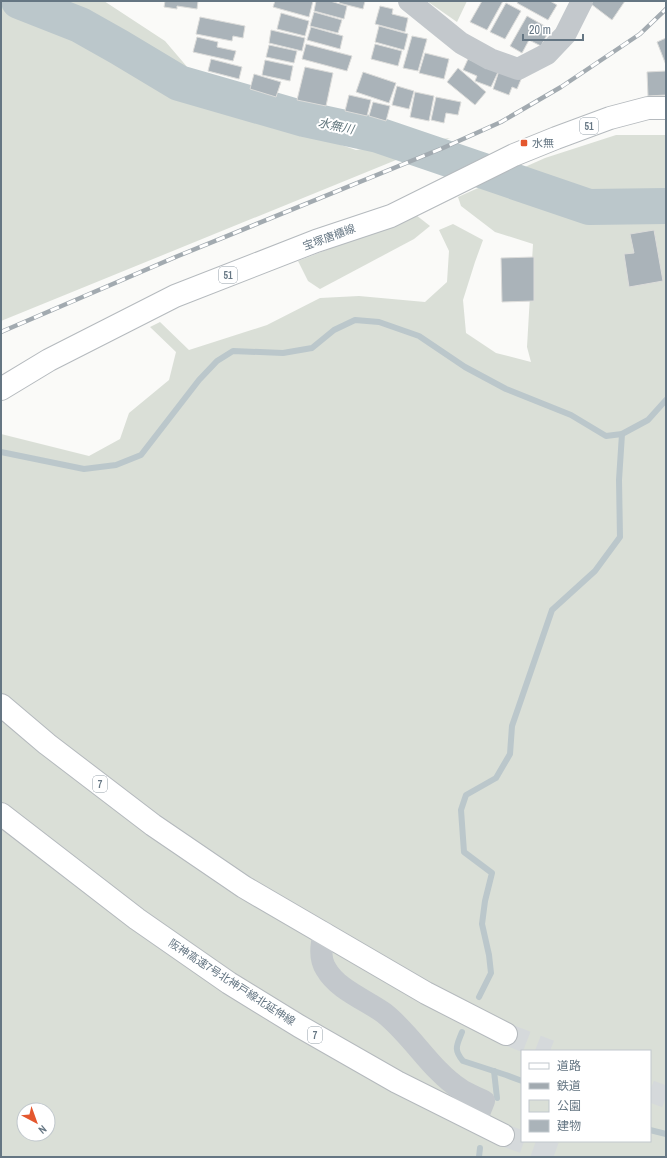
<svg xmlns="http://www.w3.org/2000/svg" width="667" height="1158" font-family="'Archivo Narrow','Noto Sans JP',sans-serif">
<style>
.green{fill:#dadfd7;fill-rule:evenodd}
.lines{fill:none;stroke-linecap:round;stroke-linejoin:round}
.stream{stroke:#bbc7cb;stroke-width:6}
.river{stroke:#bbc7cb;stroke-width:36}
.building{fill:#aab3b9;stroke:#dcdcda}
.highway-tunnel{stroke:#d5d9db;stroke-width:22;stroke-dasharray:22 11;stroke-linecap:butt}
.major-casing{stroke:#b5babe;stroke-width:24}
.highway-casing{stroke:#b4b9bd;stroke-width:24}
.minor{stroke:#c3c8cc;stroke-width:22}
.major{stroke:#fff;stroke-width:22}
.highway{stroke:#fff;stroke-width:22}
.rail-casing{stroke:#a2aab0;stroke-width:4.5}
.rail{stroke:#fff;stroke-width:3;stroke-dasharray:9;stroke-linecap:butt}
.poi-dot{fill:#e4572e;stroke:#fff;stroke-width:1.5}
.labels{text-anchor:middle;stroke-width:4;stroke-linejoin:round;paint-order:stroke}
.shield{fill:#fff;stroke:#939fa8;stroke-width:1}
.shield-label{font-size:10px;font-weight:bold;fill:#657683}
.poi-label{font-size:11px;fill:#657683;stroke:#fff;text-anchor:start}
.street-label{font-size:11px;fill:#657683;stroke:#fff}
.water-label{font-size:12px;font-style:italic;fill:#60757c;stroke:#fff}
</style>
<rect width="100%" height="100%" fill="#fafaf8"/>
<g class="green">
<path d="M1,1h103l61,40 53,62 138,47 94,-12 -449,183z"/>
<path d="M427,1h40l-10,21z"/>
<path d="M616,135h50v1022h-665v-723l88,22 31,-17 9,-26 40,-33 7,-28 -26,-25 10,-5 29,28 78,-25 53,-27 39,-2 66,6 22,-20 2,-31 -10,-21 14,-6 30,16 -8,22 -12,38 3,33 30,20 35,9 -4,-15 6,-103 -38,-12 -34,-26 -3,-9 87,-39zM522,1051h128v90h-128zM24,1110h24v24h-24z"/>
<path d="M416,215l14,11 -16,13 -94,50 -12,-8 -10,-20z"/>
</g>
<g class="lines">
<g class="stream">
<path d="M1,452l83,17 32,-4 25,-10 58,-75 18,-19 16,-10 50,2 29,-5 22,-18 21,-10 24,2 40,14 46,31 41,22 65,26 35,21 16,-2 26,-14 18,-20"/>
<path d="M479,997l12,-24 -2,-18 -7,-31 3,-23 7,-28 -28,-21 -3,-42 5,-15 30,-17 14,-24 2,-28 40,-116 43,-39 25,-34 -1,-57 3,-46"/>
<path d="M462,1032c-5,13 -9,17 1,29l43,14 16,6"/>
<path d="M494,1071l3,27"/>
<path d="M650,1130l16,4"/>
<path d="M479,1157l1,-9"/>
</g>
<path class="river" d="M19,1l61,24 39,22 60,36 125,36 74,16 211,72 77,-1"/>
</g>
<g class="building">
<path d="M165,1h33l-1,8 -20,-3v3l-13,-2z"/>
<path d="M275,1h38l-4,16 -36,-10z"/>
<path d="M316,1h14l17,5 -3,13 -30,-8z"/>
<path d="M340,1h25l-2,8 -24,-6z"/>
<path d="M482,1h21l-16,29 -17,-8z"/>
<path d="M518,1h32l7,4 -9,15 -31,-17z"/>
<path d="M594,1h31l-13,19 -21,-16z"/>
<path d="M506,3l15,8 -16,28 -15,-7z"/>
<path d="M380,6l13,3 -1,5 16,4 -3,14 -30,-8z"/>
<path d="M314,12l28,8 -4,13 -28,-7z"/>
<path d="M281,13l28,8 -4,15 -28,-7z"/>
<path d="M527,16l23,13 -9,17 -12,-6 -7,13 -12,-7z"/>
<path d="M200,17l45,9 -2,12 -10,-2 -1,5 -36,-7z"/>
<path d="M379,26l29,8 -4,16 -29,-8z"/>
<path d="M311,27l32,9 -3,13 -33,-9z"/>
<path d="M271,30l34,8 -3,13 -33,-8z"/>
<path d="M412,36l15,3 -9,32 -15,-3z"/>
<path d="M197,37l21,5 -1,5 19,4 -3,10 -40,-9z"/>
<path d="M666,38v27l-9,-23z"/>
<path d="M306,44l46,12 -5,15 -45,-12z"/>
<path d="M375,44l27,7 -4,15 -27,-7z"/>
<path d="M269,45l28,6 -3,12 -28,-6z"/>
<path d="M425,53l24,6 -5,20 -25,-6z"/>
<path d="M211,59l31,8 -3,12 -31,-8z"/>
<path d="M468,59l30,13 -7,15 -16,-6 2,-5 -14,-6z"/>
<path d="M265,60l28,6 -3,15 -28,-6z"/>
<path d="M305,67l28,6 -7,33 -29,-6z"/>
<path d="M458,68l28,24 -11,13 -28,-23z"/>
<path d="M499,71l23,6 -5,12 -5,-2 -3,8 -16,-6z"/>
<path d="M666,71v24l-18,1 -1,-24z"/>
<path d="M363,72l33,11 -7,20 -33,-11z"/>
<path d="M254,74l27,8 -5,15 -26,-8z"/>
<path d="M397,86l17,5 -5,18 -17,-4z"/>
<path d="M415,92l19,4 -5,25 -19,-4z"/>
<path d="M349,95l22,5 -4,16 -22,-5z"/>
<path d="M436,97l25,5 -3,13 -12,-2 -2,10 -13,-3z"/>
<path d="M373,102l17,4 -4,15 -17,-5z"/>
<path d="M654,230l9,51 -34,6 -5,-33 10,-1 -4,-19z"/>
<path d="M534,257v44l-32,1 -1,-44z"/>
</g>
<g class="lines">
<g class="highway-tunnel">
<path d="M506,1034l44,17"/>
<path d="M650,1091l16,6"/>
<path d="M503,1135l62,22"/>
</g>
<defs>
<path id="major" d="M1,389l48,-29 126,-64 141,-55 75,-25 123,-61 42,-17 54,-20 38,-10h18"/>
<g id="highway">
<path d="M1,705l46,39 106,81 91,62 182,106 80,41"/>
<path d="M1,814l136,105 92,64 70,43 98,56 106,53"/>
</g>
</defs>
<use href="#major" class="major-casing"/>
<use href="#highway" class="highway-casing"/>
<g class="minor">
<path d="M409,1l52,42 29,16 28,10 29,-15 18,-19 17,-34"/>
<path d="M324,933c-3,12 -5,25 2,36 11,20 40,31 58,44 28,22 46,56 76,76 7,5 16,8 24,12l-8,20"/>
</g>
<use href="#major" class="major"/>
<use href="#highway" class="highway"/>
<defs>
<path id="rail" d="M1,332l177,-76 265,-108 58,-26 60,-35 79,-53 26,-25"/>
</defs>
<use href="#rail" class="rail-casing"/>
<use href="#rail" class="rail"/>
</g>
<rect class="poi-dot" x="520" y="139" width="8" height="8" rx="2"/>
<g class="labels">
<g class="shield">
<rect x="580" y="118" width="18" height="16" rx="3"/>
<rect x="219" y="267" width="18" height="16" rx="3"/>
<rect x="93" y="776" width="14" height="16" rx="3"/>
<rect x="308" y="1027" width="14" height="16" rx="3"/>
</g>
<g class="shield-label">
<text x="589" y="130">51</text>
<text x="228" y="279">51</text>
<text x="100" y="788">7</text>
<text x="315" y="1039">7</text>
</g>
<g class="poi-label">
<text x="532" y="147">水無</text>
</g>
<g class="street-label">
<text transform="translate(329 237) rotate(-20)" y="4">宝塚唐櫃線</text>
<text transform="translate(232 982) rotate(33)" y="4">阪神高速7号北神戸線北延伸線</text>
</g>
<g class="water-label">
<text transform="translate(336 126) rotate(12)" y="4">水無川</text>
</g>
</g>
<rect width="667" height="1158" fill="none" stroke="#657683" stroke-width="4"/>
<rect x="521" y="1050" width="130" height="92" fill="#ffffff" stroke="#c1c8cd"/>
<rect x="529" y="1063" width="20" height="6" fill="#ffffff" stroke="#c1c8cd"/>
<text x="557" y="1070" font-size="12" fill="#657683">道路</text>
<rect x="529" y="1083" width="20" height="6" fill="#a2aab0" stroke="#c1c8cd"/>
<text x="557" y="1090" font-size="12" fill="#657683">鉄道</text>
<rect x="529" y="1100" width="20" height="12" fill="#dadfd7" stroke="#c1c8cd"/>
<text x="557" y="1110" font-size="12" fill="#657683">公園</text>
<rect x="529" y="1120" width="20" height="12" fill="#aab3b9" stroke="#c1c8cd"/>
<text x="557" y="1130" font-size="12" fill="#657683">建物</text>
<g transform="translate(36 1122) rotate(139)"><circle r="19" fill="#ffffff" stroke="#c1c8cd"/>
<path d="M0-3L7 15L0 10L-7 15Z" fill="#e4572e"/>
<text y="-6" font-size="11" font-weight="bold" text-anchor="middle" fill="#657683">N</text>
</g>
<path d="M523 34v6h60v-6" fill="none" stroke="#657683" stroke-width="2"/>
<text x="529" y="34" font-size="12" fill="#657683" stroke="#ffffff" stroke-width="3" paint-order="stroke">20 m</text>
</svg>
